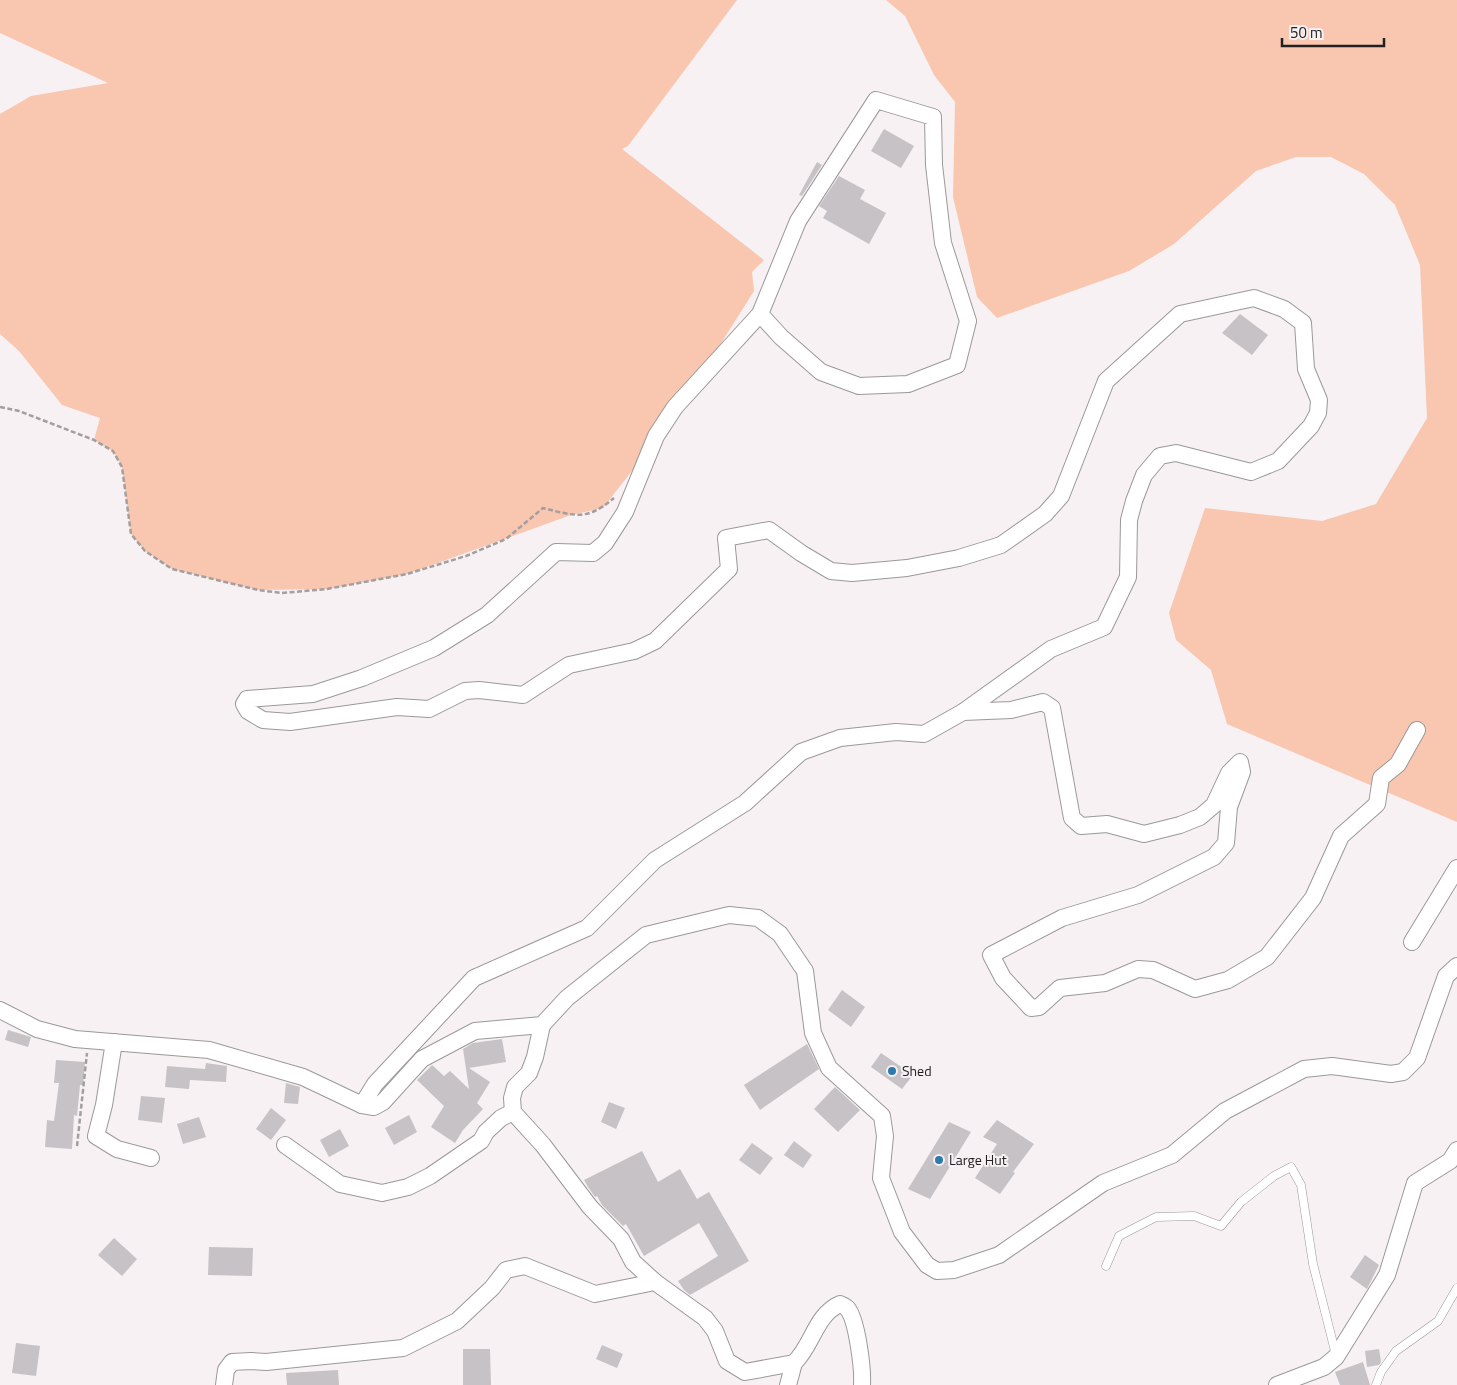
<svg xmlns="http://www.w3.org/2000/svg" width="1457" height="1385" font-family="'Titillium Web',sans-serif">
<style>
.green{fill:#f9c6b0}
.building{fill:#c6c2c5}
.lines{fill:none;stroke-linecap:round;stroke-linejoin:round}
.service-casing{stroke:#9c9899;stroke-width:9}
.minor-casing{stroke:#9c9899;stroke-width:18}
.path{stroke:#a39ea0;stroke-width:2.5;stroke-dasharray:5 2.5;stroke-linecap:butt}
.service{stroke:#fff;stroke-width:8}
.minor{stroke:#fff;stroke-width:16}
.poi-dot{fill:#2e7aad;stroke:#f7f1f3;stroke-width:2}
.labels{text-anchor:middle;stroke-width:4;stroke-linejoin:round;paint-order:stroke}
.poi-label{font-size:14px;fill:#222020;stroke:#f7f1f3;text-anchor:start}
</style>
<rect width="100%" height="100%" fill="#f7f1f3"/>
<g class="green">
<path d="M0,0h737l-109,146 -6,3 142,111 -12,12 2,19 -77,122 -74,95 -32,7 -164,59 -80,15 -69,1 -86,-21 -27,-18 -14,-17 -9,-67 -9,-16 -19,-11 6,-22 -38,-13 -43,-54 -19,-17v-220l31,-18 77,-13 -108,-50z"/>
<path d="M886,0h571v822l-230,-98 -16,-54 -35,-30 -7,-27 36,-105 117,13 54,-17 51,-86 -7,-153 -25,-60 -31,-31 -33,-17h-35l-40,14 -82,73 -45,27 -132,47 -20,-21 -24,-100 2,-95 -21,-27 -29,-59z"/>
</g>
<g class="building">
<path d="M884,129l30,17 -13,22 -30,-17z"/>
<path d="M817,162l5,3 -20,31 -3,-1z"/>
<path d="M839,176l26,14 -5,9 26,14 -17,31 -46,-26 4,-7 -8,-5z"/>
<path d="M1240,314l28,21 -16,20 -30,-22z"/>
<path d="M842,990l23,17 -14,20 -23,-17z"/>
<path d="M8,1030l23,7 -3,10 -23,-7z"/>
<path d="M502,1039l4,23 -37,6 21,14 -13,21 6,6 -20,21 -8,13 -24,-16 13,-21 -27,-26 15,-15 12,11 6,-5 19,18 -6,-40 10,-6z"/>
<path d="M807,1044l12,25 -59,41 -16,-25z"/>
<path d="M881,1053l32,22 -11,14 -31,-22z"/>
<path d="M56,1060l29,2 -2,23h-3l-3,31 -3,-1 -2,34 -27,-2 2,-27 7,1 5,-38h-5z"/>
<path d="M206,1063l21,3 -1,16 -36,-2 -1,9 -24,-2 2,-21 38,3z"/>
<path d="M286,1083l14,4 -2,17 -14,-1z"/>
<path d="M835,1087l25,23 -22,22 -24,-23z"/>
<path d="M141,1096l24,2 -3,25 -24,-3z"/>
<path d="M609,1102l16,6 -9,21 -15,-7z"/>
<path d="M271,1108l15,12 -15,20 -15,-11z"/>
<path d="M409,1115l8,17 -23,13 -9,-17z"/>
<path d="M199,1117l7,20 -23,7 -6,-20z"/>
<path d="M997,1120l37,24 -21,28 2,1 -15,21 -25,-16 22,-34 -14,-7z"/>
<path d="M949,1122l22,10 -41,67 -22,-10z"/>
<path d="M340,1129l9,17 -20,11 -9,-17z"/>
<path d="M794,1141l18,14 -9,13 -19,-13z"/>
<path d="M752,1143l21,15 -13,17 -21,-15z"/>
<path d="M642,1151l16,31 22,-13 17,30 12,-7 40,69 -59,34 -6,-5 -6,-9 40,-25 -19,-33 -55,33 -18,-32 -3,2 -21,-21 -5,-9 -2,1 -7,-10 -4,-7z"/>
<path d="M114,1238l23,21 -15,17 -24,-21z"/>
<path d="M209,1247l44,1 -1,28 -44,-1z"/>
<path d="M1365,1255l14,10 -12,24 -17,-12z"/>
<path d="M16,1343l24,3 -4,30 -24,-3z"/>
<path d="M602,1345l21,9 -6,14 -21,-9z"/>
<path d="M463,1349h27l1,36h-28z"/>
<path d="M1379,1349l2,13 -2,3 -12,2 -2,-16z"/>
<path d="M1363,1362l7,23h-30l-5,-13z"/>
<path d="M338,1370l1,15h-52l-1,-12z"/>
</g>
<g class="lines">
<defs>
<g id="service">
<path d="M1106,1266l13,-30 37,-19 38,-1 27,10 20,-24 33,-26 17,-9 10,18 12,79 23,91"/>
<path d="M1376,1385l5,-13 15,-21 42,-30 19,-33"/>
</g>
<g id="minor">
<path d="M963,712l48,-2 32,-8 9,6 20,110 9,8 26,-2 37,10 36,-9 20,-8 14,-12 15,-32 11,-11 2,10 -13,35 -3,36 -12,14 -76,38 -76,23 -71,37 12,23 28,30 8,-1 21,-19 45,-5 33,-14 15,1 42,19 33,-9 39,-23 46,-59 28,-62 36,-32 4,-26 17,-14 19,-34"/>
<path d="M1412,942l45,-74"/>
<path d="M0,1010l37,19 38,10 134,11 94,27 59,28 12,2 9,-5 39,-43 53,-28 67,-6 25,-27 79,-63 83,-20 29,3 22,16 25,37 8,62 16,35 53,48 3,20 -4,42 21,54 25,33 10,6 17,-1 45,-15 104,-72 69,-28 53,-44 79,-42 28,-3 59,8 12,-2 14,-14 29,-82 11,-10"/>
<path d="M542,1025l-7,32 -6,16 -14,14 -3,11 1,14 30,33 47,62 31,32 12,23 22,20"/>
<path d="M114,1042l-10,63 -8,31 21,13 34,9"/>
<path d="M362,1105l13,-21 99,-106 113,-50 68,-68 90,-57 56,-51 39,-14 56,-6 28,2 39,-22 88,-63 53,-22 24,-50 1,-57 5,-19 10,-26 16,-19 16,-3 75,19 27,-11 33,-35 7,-13 1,-13 -13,-31 -3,-46 -19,-14 -30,-11 -74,16 -74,67 -45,115 -16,18 -44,31 -42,13 -52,10 -55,5 -21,-2 -30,-18 -32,-23 -43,8 3,31 -74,72 -21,10 -65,14 -46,30 -44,-5 -14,1 -36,18 -32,-2 -107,15 -27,-2 -15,-9 -4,-7 3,-5 66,-5 49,-16 72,-30 53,-33 69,-63 37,1 12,-10 20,-31 31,-76 19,-29 85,-93 38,-93 78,-121 57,17 1,48 9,78 25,78 -11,44 -49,19 -49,2 -38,-14 -40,-35 -21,-23"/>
<path d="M285,1145l55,39 42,9 26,-6 22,-11 51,-35 5,-9 15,-14 12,-6"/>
<path d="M794,1363c19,-18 21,-48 46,-59 2,1 5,2 7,4 10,11 16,61 15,77"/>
<path d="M224,1385l2,-15 6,-8 19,-1 15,1 137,-14 54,-27 35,-33 14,-18 19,-4 70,28 60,-12 50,36 10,13 12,30 18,11 49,-9 -6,22"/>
<path d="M1277,1385l47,-18 12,-10 51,-82 28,-92 35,-22 7,-11"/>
</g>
</defs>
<use href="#service" class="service-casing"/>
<use href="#minor" class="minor-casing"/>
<g class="path">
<path d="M0,407l19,4 75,29 19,11 9,16 9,67 14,17 27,18 86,21 24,3 45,-4 80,-15 59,-18 40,-17 37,-31c32,8 44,13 71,-10"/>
<path d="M77,1146l10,-93"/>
</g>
<use href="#service" class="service"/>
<use href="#minor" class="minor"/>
</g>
<g class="poi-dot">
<circle cx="892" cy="1071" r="5"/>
<circle cx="939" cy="1160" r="5"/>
</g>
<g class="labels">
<g class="poi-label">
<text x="902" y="1076">Shed</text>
<text x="949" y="1165">Large Hut</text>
</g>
</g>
<path d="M1282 38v8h102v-8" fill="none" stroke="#222020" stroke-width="2.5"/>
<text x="1290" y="38" font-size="15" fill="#222020" stroke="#f7f1f3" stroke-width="4" paint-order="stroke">50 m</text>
</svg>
